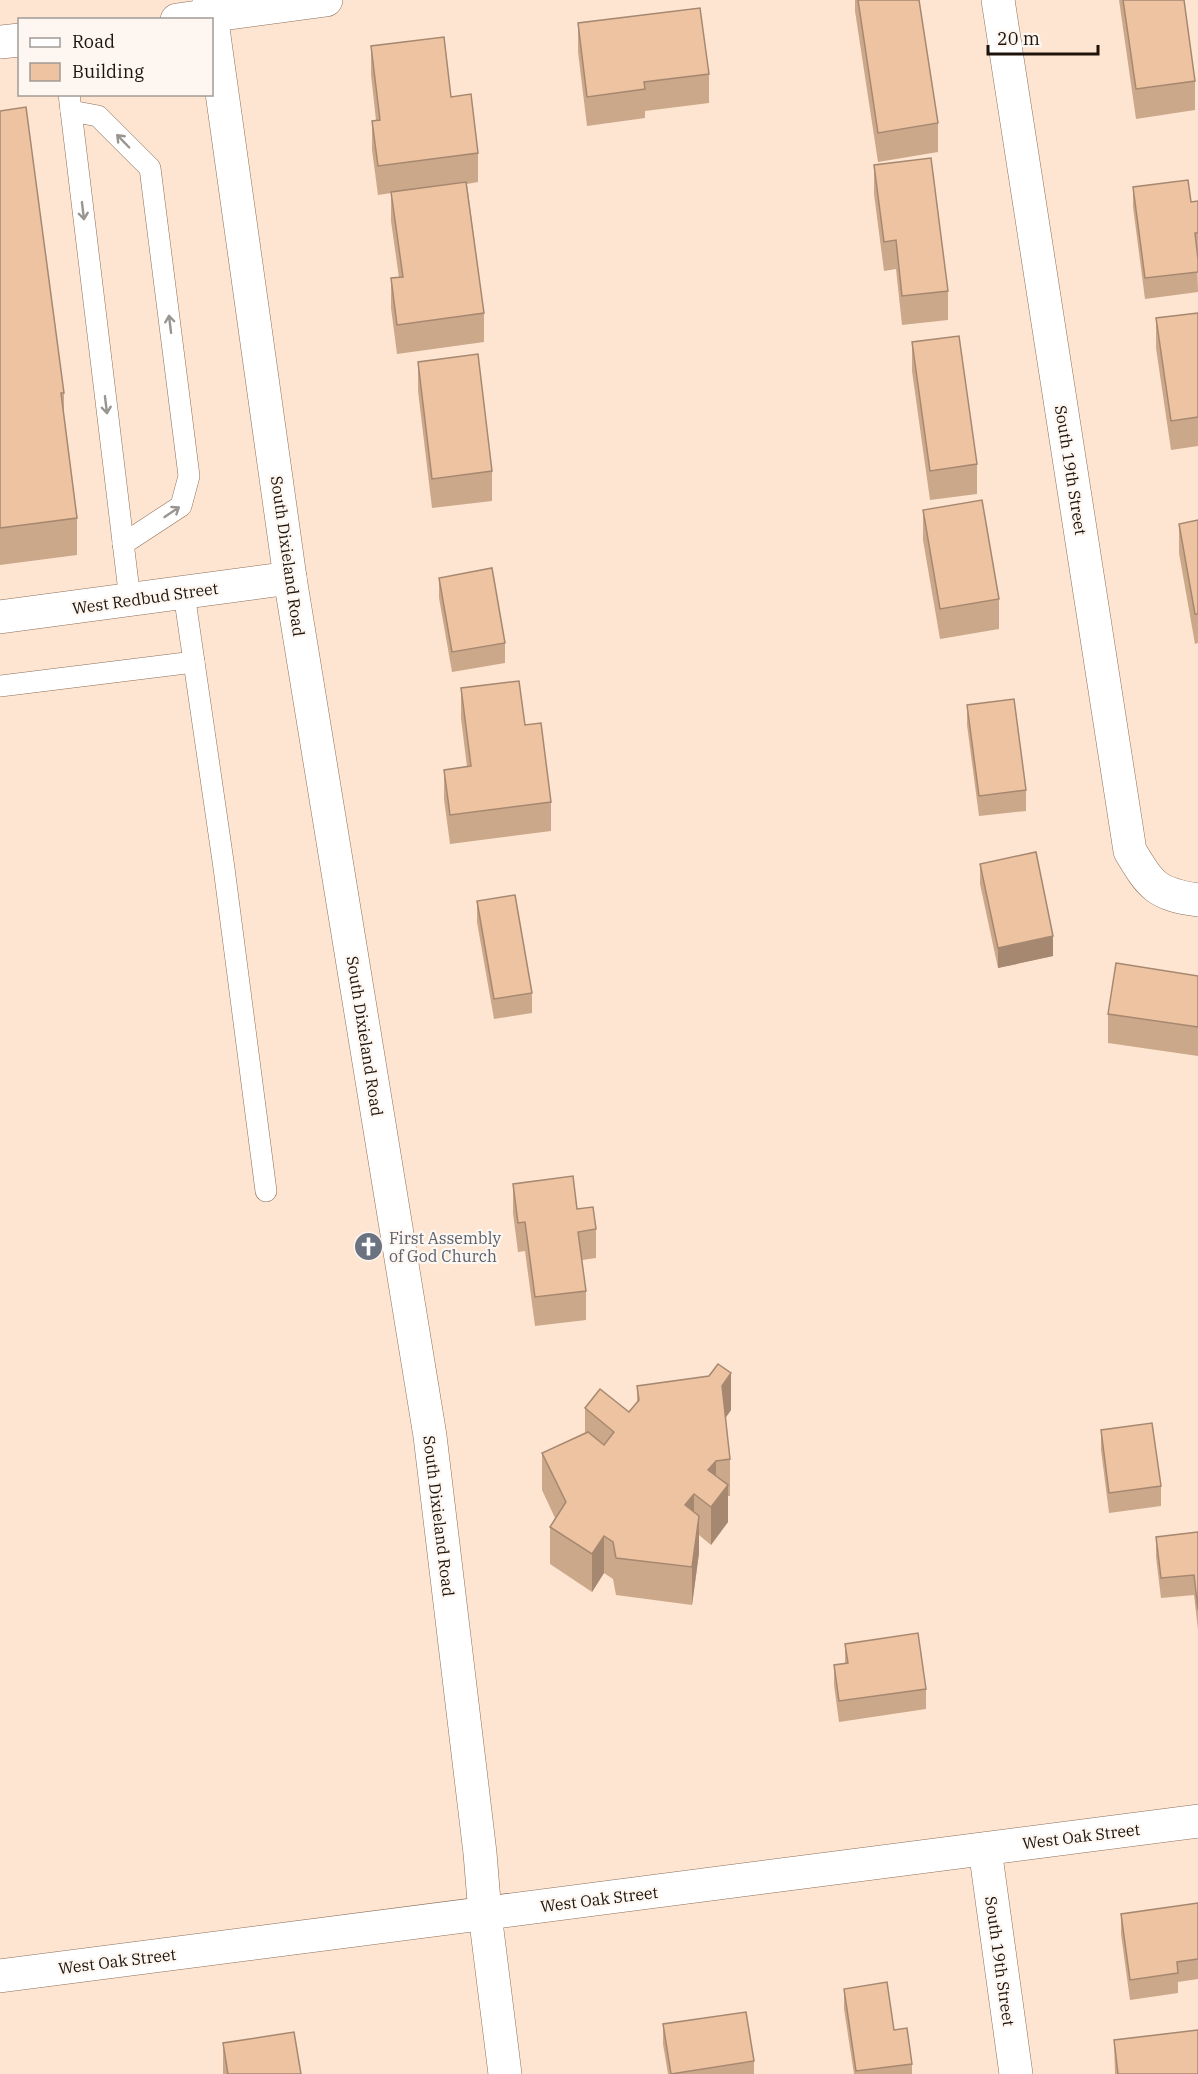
<svg xmlns="http://www.w3.org/2000/svg" width="1198" height="2074" font-family="'IBM Plex Serif',serif">
<style>
.lines{fill:none;stroke-linecap:round;stroke-linejoin:round}
.service-casing{stroke:#8b6f59;stroke-width:22}
.minor-casing{stroke:#8b6f59;stroke-width:34}
.tertiary-casing{stroke:#8b6f59;stroke-width:34}
.secondary-casing{stroke:#8b6f59;stroke-width:34}
.service{stroke:#fff;stroke-width:21}
.minor{stroke:#fff;stroke-width:33}
.tertiary{stroke:#fff;stroke-width:33}
.secondary{stroke:#fff;stroke-width:33}
.wall{fill:#cca88a}
.shaded-wall{fill:#a68871}
.building{fill:#edc3a1;stroke:#a68871;stroke-width:1.5}
.oneway{stroke:#999591}
.labels{text-anchor:middle;stroke-width:4.5;stroke-linejoin:round;paint-order:stroke}
.street-label{font-size:16px;fill:#1d130a;stroke:#fdf6f1}
.worship-label{font-size:16px;fill:#5b616d;stroke:#fdf6f1;text-anchor:start}
</style>
<rect width="100%" height="100%" fill="#fee5d1"/>
<g class="lines">
<defs>
<g id="service">
<path d="M69,94l61,506"/>
<path d="M71,111l27,5 52,52 39,308 -8,30 -58,38"/>
<path d="M194,662l30,206 42,323"/>
<path d="M0,686l194,-24 -10,-69"/>
</g>
<g id="minor">
<path d="M998,0l132,851c21,35 26,43 68,49"/>
<path d="M177,20l149,-20"/>
<path d="M0,42l20,-2"/>
<path d="M0,617l290,-39"/>
<path d="M985,1849l31,225"/>
</g>
<path id="tertiary" d="M0,1976l1198,-155"/>
<path id="secondary" d="M209,0l81,578 140,858 50,417 5,61 20,160"/>
</defs>
<use href="#service" class="service-casing"/>
<use href="#minor" class="minor-casing"/>
<use href="#tertiary" class="tertiary-casing"/>
<use href="#secondary" class="secondary-casing"/>
<use href="#service" class="service"/>
<use href="#minor" class="minor"/>
<use href="#tertiary" class="tertiary"/>
<use href="#secondary" class="secondary"/>
</g>
<g class="wall">
<path d="M855,0h64l19,123v29l-60,10 -23,-151z"/>
<path d="M1119,0h65l11,81v29l-59,9z"/>
<path d="M578,23l131,51v29l-64,8v7l-58,8 -9,-74z"/>
<path d="M371,46l80,51 27,56v29l-11,2 17,129v29l-87,12 -6,-46v-30h8l-8,-57v-28l-13,2 -6,-45v-29l4,-1 -5,-45z"/>
<path d="M0,111l64,282v22l13,103v37l-77,10z"/>
<path d="M874,165l74,126v29l-46,5 -6,-56 -12,2 -10,-77z"/>
<path d="M1133,187l58,15 7,-1v52h-1l1,39 -53,7 -12,-92z"/>
<path d="M1198,313v133l-27,4 -15,-102v-30z"/>
<path d="M912,342l65,122v30l-47,6 -18,-129z"/>
<path d="M418,362l74,109v30l-60,7 -14,-117z"/>
<path d="M923,510l76,89v30l-59,10 -17,-99z"/>
<path d="M1198,520v123l-3,1 -16,-91v-29z"/>
<path d="M439,578l66,65v20l-53,9 -13,-74z"/>
<path d="M461,688l64,37 26,77v29l-101,13 -6,-45v-29l23,-3 -6,-49z"/>
<path d="M967,705l59,85v21l-47,5 -12,-91z"/>
<path d="M980,864l73,92 -55,12 -18,-84z"/>
<path d="M477,901l55,92v20l-38,6 -17,-97z"/>
<path d="M1198,976v80l-90,-13v-29z"/>
<path d="M513,1184l83,45v29l-14,2 4,31v29l-51,6 -10,-75 -7,1 -5,-39z"/>
<path d="M637,1386l94,24 -6,8 5,41v37h-2v26l-17,23 -12,-10v18l-7,52 -76,-10 -3,-16 -9,-6 -12,19 -42,-28v-37l5,-9 -13,-28v-37l43,-20v-25l44,4 8,-9z"/>
<path d="M1101,1430l60,56v20l-52,7 -8,-63z"/>
<path d="M1198,1532v98l-4,-35 -33,3 -5,-41v-20z"/>
<path d="M845,1644l81,45v20l-87,13 -5,-37v-20l11,-2z"/>
<path d="M1198,1903v76l-20,3v11l-48,7 -9,-66v-20z"/>
<path d="M844,1989l50,41 18,34v10h-58l-10,-65z"/>
<path d="M663,2024l91,37v13h-86l-5,-30z"/>
<path d="M1114,2040l84,34h-83z"/>
<path d="M223,2043l78,31h-78z"/>
</g>
<g class="shaded-wall">
<path d="M1053,936v20l-55,12v-20z"/>
<path d="M731,1373v37l-9,13v-37z"/>
<path d="M716,1461v37l-8,-28z"/>
<path d="M728,1485v37l-17,23v-38z"/>
<path d="M694,1494v37l-9,-26z"/>
<path d="M699,1516v37l-7,52v-38z"/>
<path d="M604,1536v37l-12,19v-38z"/>
</g>
<g class="building">
<path d="M858,0h61l19,123 -60,10z"/>
<path d="M1123,0h61l11,81 -59,8z"/>
<path d="M700,8l9,66 -65,8 1,7 -58,8 -9,-74z"/>
<path d="M444,37l7,60 20,-3 7,59 -100,13 -6,-45 8,-1 -9,-74z"/>
<path d="M26,107l38,286h-3l16,125 -77,10v-417z"/>
<path d="M931,158l17,133 -46,5 -6,-56 -12,2 -10,-77z"/>
<path d="M1188,180l3,22 7,-1v32h-3l3,26v13l-53,6 -12,-91z"/>
<path d="M466,182l18,131 -87,12 -6,-47 12,-1 -12,-85z"/>
<path d="M1198,313v104l-27,4 -15,-103z"/>
<path d="M959,336l18,128 -47,7 -18,-129z"/>
<path d="M478,354l14,117 -60,8 -14,-117z"/>
<path d="M982,500l17,99 -59,10 -17,-99z"/>
<path d="M1198,520v94h-3l-16,-90z"/>
<path d="M492,568l13,75 -53,9 -13,-74z"/>
<path d="M519,681l6,44 16,-2 10,79 -101,13 -6,-45 27,-4 -10,-78z"/>
<path d="M1014,699l12,91 -47,6 -12,-91z"/>
<path d="M1036,852l17,84 -55,12 -18,-84z"/>
<path d="M515,895l17,98 -38,6 -17,-98z"/>
<path d="M1116,963l82,13v51l-90,-13z"/>
<path d="M573,1176l4,33 16,-2 3,22 -18,3 8,59 -51,6 -10,-75 -7,1 -5,-39z"/>
<path d="M718,1364l13,9 -9,13 8,73 -14,2 -8,9 20,15 -17,22 -17,-13 -9,11 14,11 -7,51 -76,-9 -3,-16 -9,-6 -12,18 -42,-27 16,-25 -24,-49 46,-21 16,13 10,-13 -29,-24 15,-19 29,23 10,-12 -2,-14 72,-10z"/>
<path d="M1152,1423l9,63 -52,7 -8,-63z"/>
<path d="M1198,1532v78l-4,-35 -33,3 -5,-41z"/>
<path d="M918,1633l8,56 -87,12 -5,-36 14,-2 -3,-19z"/>
<path d="M1198,1903v56l-21,3 1,11 -48,7 -9,-66z"/>
<path d="M887,1982l7,48 13,-2 5,36 -56,7 -12,-82z"/>
<path d="M746,2012l8,49 -83,13 -8,-50z"/>
<path d="M1198,2030v44h-80l-4,-34z"/>
<path d="M294,2032l7,42h-73l-5,-31z"/>
</g>
<defs><path id="oneway-shaft" d="M-6 0H5M1.5-3L5.5 0L1.5 3" fill="none" stroke-width="1.6" stroke-linecap="round" stroke-linejoin="round" transform="scale(1.5)"/></defs>
<g class="oneway">
<use href="#oneway-shaft" transform="translate(123 141) rotate(-134)"/>
<use href="#oneway-shaft" transform="translate(83 211) rotate(83)"/>
<use href="#oneway-shaft" transform="translate(170 324) rotate(-97)"/>
<use href="#oneway-shaft" transform="translate(106 405) rotate(83)"/>
<use href="#oneway-shaft" transform="translate(172 512) rotate(-34)"/>
</g>
<defs>
<symbol id="church-disc" viewBox="-11 -11 22 22"><circle r="9.5" fill="#6b7280" stroke="#fdf6f1"/><path d="M-1.2-6h2.4v3.5h3.3v2.4h-3.3V6h-2.4V-.1h-3.3v-2.4h3.3Z" fill="#fff"/></symbol>
</defs>
<g fill-rule="evenodd">
<use href="#church-disc" x="352" y="1230" width="33" height="33"/>
</g>
<g class="labels">
<g class="street-label">
<text transform="translate(1071 470) rotate(81)" y="6">South 19th Street</text>
<text transform="translate(288 556) rotate(82)" y="6">South Dixieland Road</text>
<text transform="translate(145 598) rotate(-8)" y="6">West Redbud Street</text>
<text transform="translate(365 1036) rotate(81)" y="6">South Dixieland Road</text>
<text transform="translate(439 1516) rotate(83)" y="6">South Dixieland Road</text>
<text transform="translate(1081 1836) rotate(-7)" y="6">West Oak Street</text>
<text transform="translate(599 1899) rotate(-7)" y="6">West Oak Street</text>
<text transform="translate(117 1961) rotate(-7)" y="6">West Oak Street</text>
<text transform="translate(1000 1961) rotate(82)" y="6">South 19th Street</text>
</g>
<g class="worship-label">
<text x="389" y="1244">First Assembly<tspan x="389" dy="18">of God Church</tspan></text>
</g>
</g>
<rect x="18" y="18" width="195" height="78" fill="#fdf6f1" stroke="#a39b95" stroke-width="1.5"/>
<rect x="30" y="38" width="30" height="9" fill="#ffffff" stroke="#a39b95" stroke-width="1.5"/>
<text x="72" y="48" font-size="18" fill="#1d130a">Road</text>
<rect x="30" y="63" width="30" height="18" fill="#edc3a1" stroke="#a39b95" stroke-width="1.5"/>
<text x="72" y="78" font-size="18" fill="#1d130a">Building</text>
<path d="M988 45v9h110v-9" fill="none" stroke="#1d130a" stroke-width="3"/>
<text x="997" y="45" font-size="18" fill="#1d130a" stroke="#fdf6f1" stroke-width="4.5" paint-order="stroke">20 m</text>
</svg>
